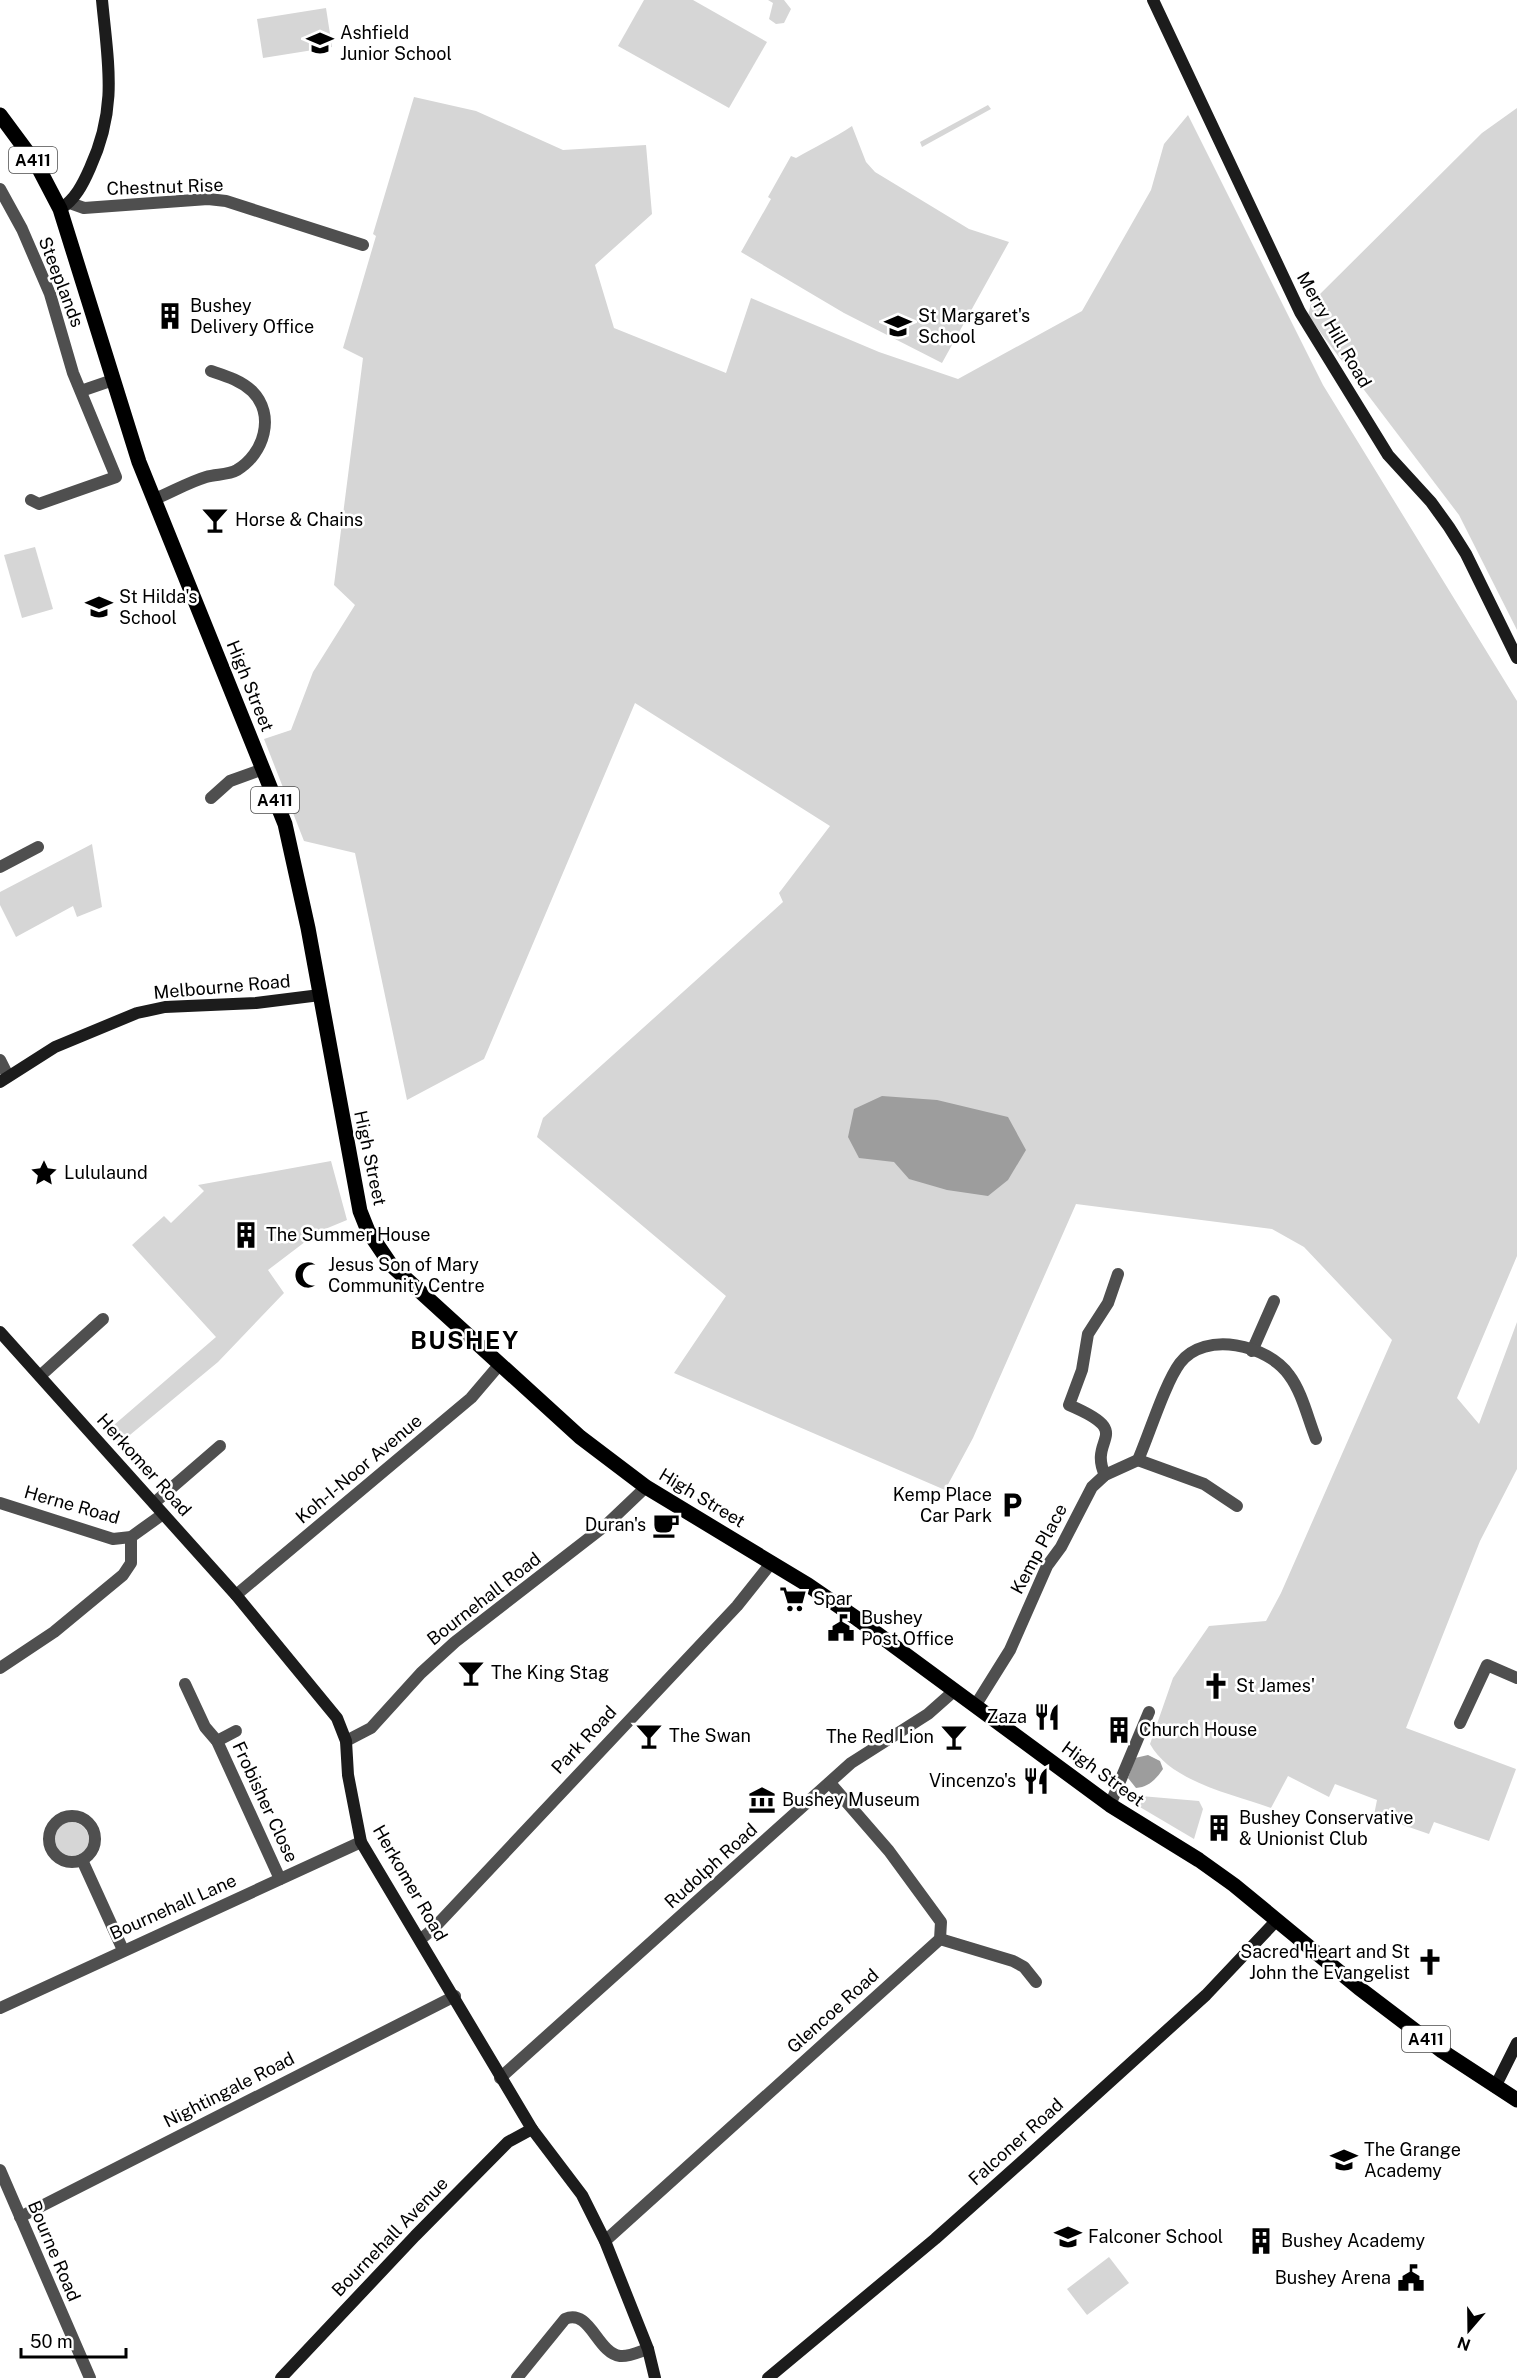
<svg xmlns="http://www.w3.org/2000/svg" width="1517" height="2378" font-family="'Public Sans',sans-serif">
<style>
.green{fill:#d6d6d6}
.water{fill:#9d9d9d}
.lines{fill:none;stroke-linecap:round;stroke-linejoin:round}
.street{stroke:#4f4f4f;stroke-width:12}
.secondary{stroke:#1c1c1c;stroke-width:12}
.primary{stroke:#000;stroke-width:15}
.labels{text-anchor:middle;stroke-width:5;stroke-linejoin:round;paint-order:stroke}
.shield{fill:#fff;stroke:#4c4c4c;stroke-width:1.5}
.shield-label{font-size:16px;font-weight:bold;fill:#000}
.poi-label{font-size:18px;fill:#000;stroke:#fff;text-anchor:start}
.street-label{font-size:18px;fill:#000;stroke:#fff}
.district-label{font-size:24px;font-weight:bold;letter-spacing:1.5px;fill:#000;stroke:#fff}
</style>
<rect width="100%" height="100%" fill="#fff"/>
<g class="green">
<path d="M644,0h49l74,42 -38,66 -111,-62z"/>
<path d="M768,0h16l7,9 -7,14 -8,1 -7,-5 4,-16z"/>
<path d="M326,8l6,39 -69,11 -6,-39z"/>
<path d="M414,97l62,14 87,39 83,-5 6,69 -57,51 19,63 112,45 25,-75 128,54 79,27 124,-68 69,-121 13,-46 24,-29 135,270 194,316v555l-60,142 22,26 38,-102v147l-37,72 -74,187 110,41 -27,72 -55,-19 -5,12 -55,-19 3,-15 -42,-16 -6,13 -41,-21 -17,32c-39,-14 -100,-26 -121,-64l23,-66 36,-52 57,-5 15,-28 111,-253 -88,-93 -32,-18 -196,-25 -103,234 -28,52 -271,-117 52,-77 -189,-159 6,-19 240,-216 -4,-9 51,-67 -195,-123 -151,356 -77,41 -52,-247 -51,-12 -40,-102 27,-9 22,-58 42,-67 -21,-20 29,-227 -20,-10 33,-112 -3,-2z"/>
<path d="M988,105l3,4 -69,38 -2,-5z"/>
<path d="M1517,108v522l-58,-115 -151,-199 3,-13 171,-170z"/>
<path d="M852,126l14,36 9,10 94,57 40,13 -67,121 -98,-50 -103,-61 30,-53 -3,-2 23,-41 5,2c17,-10 38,-20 56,-32z"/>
<path d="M35,547l18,62 -31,9 -18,-63z"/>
<path d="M92,844l10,63 -25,10 -4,-11 -57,31 -16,-32v-13z"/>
<path d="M331,1161l16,59 -29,12 -50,38 16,23 -66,69 -99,82 -12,-13 109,-94 -84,-92 32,-29 7,7 33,-32 -6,-6z"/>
<path d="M1129,1795l70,6 4,8 -9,30 -66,-39z"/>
<circle cx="71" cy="1840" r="18"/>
<path d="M1109,2257l20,26 -42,32 -20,-26z"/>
</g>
<g class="water">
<path d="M882,1096l55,4 71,17 18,33 -18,30 -20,16 -41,-6 -38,-11 -15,-17 -35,-4 -11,-21 6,-28z"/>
<path d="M1148,1755l12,6 3,8c-7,10 -14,18 -27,19l-8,-10 7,-20z"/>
</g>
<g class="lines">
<g class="street">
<path d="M0,189l22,40 28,65 23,79 43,104 -77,27 -8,-4"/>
<path d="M70,203l14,5 124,-9 18,2 137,44"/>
<path d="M81,391l32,-11"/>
<path d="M155,499c17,-7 34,-17 51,-22 10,-3 22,-2 31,-7 27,-16 39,-55 15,-79 -12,-11 -26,-15 -41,-20"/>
<path d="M211,798l19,-17 33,-12"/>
<path d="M0,867l38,-20"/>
<path d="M0,1060l8,16"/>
<path d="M1252,1351l22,-50"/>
<path d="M40,1376l63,-57"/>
<path d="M1138,1460l66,24 33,22"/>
<path d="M1105,1475c-18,-38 32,-41 -36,-70l13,-35 6,-36 20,-31 10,-29"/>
<path d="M0,1503l113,36 18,-2 32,-23"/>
<path d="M154,1503l66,-57"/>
<path d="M236,1595l235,-197 29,-34"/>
<path d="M0,1668l54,-36 69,-57 8,-12v-26"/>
<path d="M185,1684l20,43 12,14 63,138"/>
<path d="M975,1706l35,-56 37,-84 14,-19 31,-60 13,-12 33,-15c11,-25 27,-77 42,-97 25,-33 88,-18 109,12 13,17 19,44 27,64"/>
<path d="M1460,1723l27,-58 30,13"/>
<path d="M217,1741l19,-10"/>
<path d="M346,1741l25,-13 50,-55 34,-31 151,-117 40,-38"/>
<path d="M1110,1805l39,-93"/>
<circle cx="72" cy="1839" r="23"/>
<path d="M82,1860l41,90"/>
<path d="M421,1939l12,-10 304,-323 35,-44"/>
<path d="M940,1939l73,22 11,6 12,15"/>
<path d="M0,2008l361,-166"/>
<path d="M500,2078l351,-315 77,-49 26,-23"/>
<path d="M0,2170l90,208"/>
<path d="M20,2217l435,-221"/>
<path d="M605,2241l335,-302 1,-17 -52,-71 -59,-68"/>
<path d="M517,2378l48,-59c25,-11 32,34 55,37 9,1 19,-4 28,-7"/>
</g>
<g class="secondary">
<path d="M1153,0l147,312 88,143 43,47 18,25 17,27 51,104"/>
<path d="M60,209c15,-9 23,-25 30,-41 28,-61 18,-104 12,-168"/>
<path d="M0,1082l55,-35 82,-34 28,-6 91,-4 64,-8"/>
<path d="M0,1332l236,263 101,123 9,23 2,34 13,67 171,287 50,66 23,46 43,108 7,29"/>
<path d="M1495,2087l22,-44"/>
<path d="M281,2378l134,-142 93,-94 24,-13"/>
<path d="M768,2378l167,-139 92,-82 179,-162 71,-75"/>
</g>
<path class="primary" d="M0,115l37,50 23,44 79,253 146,362 23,104 52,283 8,20 23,34 189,172 66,50 162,98 48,33 254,187 89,55 35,25 125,103 83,63 75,49"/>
</g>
<defs>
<symbol id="school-bare" viewBox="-9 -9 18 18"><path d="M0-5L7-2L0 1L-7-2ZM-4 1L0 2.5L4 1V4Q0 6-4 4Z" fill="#000" stroke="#fff" stroke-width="2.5" paint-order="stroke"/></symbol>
<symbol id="building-bare" viewBox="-9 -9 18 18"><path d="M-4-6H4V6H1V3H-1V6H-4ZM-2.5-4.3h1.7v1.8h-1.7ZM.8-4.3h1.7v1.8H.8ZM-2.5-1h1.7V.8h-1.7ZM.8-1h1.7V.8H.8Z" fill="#000" stroke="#fff" stroke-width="2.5" paint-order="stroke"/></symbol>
<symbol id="bar-bare" viewBox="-9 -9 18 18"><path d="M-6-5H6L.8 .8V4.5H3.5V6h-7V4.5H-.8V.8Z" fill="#000" stroke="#fff" stroke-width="2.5" paint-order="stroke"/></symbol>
<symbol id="sight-bare" viewBox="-9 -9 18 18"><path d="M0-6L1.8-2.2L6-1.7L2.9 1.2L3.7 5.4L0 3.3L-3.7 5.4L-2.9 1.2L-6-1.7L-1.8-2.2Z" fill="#000" stroke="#fff" stroke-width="2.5" paint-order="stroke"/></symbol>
<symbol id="mosque-bare" viewBox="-9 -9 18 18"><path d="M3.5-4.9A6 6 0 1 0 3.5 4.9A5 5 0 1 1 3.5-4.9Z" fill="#000" stroke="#fff" stroke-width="2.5" paint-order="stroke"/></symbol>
<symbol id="parking-bare" viewBox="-9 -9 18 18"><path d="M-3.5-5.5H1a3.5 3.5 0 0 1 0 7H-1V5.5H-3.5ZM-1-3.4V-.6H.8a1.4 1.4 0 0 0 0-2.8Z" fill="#000" stroke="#fff" stroke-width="2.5" paint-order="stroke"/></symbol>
<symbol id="cafe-bare" viewBox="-9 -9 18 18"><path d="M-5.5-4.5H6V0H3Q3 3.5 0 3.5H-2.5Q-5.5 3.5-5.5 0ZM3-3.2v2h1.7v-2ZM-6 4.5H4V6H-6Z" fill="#000" stroke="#fff" stroke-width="2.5" paint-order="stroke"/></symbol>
<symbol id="supermarket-bare" viewBox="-9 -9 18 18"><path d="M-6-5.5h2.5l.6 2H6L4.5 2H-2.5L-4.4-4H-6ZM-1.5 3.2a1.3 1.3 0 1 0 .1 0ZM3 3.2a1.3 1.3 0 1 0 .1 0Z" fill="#000" stroke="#fff" stroke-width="2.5" paint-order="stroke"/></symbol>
<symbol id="civic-bare" viewBox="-9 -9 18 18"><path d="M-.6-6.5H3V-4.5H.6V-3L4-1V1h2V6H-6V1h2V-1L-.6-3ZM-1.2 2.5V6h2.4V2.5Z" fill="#000" stroke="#fff" stroke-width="2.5" paint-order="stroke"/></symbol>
<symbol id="church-bare" viewBox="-9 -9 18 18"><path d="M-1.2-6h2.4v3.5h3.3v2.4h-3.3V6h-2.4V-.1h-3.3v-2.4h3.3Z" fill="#000" stroke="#fff" stroke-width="2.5" paint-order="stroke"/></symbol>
<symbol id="restaurant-bare" viewBox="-9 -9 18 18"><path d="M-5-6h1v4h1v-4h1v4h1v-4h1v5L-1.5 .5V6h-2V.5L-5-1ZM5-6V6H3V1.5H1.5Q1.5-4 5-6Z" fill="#000" stroke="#fff" stroke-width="2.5" paint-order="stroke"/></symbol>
<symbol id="museum-bare" viewBox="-9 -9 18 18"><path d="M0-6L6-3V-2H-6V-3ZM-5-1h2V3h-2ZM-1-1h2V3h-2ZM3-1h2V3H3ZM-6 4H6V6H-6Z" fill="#000" stroke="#fff" stroke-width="2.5" paint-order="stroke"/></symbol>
</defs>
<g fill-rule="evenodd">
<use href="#school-bare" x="301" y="24" width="38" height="38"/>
<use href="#building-bare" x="151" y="297" width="38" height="38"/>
<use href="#school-bare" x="879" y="307" width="38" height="38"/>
<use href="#bar-bare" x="196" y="501" width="38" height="38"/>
<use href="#school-bare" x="80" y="588" width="38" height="38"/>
<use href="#sight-bare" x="25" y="1154" width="38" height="38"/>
<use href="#building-bare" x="227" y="1216" width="38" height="38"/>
<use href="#mosque-bare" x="289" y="1256" width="38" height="38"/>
<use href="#parking-bare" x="993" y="1486" width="38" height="38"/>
<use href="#cafe-bare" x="647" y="1506" width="38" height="38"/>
<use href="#supermarket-bare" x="774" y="1580" width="38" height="38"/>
<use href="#civic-bare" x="822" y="1609" width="38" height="38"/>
<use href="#bar-bare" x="452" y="1654" width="38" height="38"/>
<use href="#church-bare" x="1197" y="1667" width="38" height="38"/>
<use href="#restaurant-bare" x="1028" y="1698" width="38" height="38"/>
<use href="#building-bare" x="1100" y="1711" width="38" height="38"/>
<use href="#bar-bare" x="630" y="1717" width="38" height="38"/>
<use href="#bar-bare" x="935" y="1718" width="38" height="38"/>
<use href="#restaurant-bare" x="1017" y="1762" width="38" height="38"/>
<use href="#museum-bare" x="743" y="1781" width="38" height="38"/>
<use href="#building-bare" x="1200" y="1809" width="38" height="38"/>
<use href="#church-bare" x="1411" y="1943" width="38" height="38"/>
<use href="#school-bare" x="1325" y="2141" width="38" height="38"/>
<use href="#school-bare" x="1049" y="2218" width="38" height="38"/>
<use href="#building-bare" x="1242" y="2222" width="38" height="38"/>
<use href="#civic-bare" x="1392" y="2259" width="38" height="38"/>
</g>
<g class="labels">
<g class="shield">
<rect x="9" y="147" width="48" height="26" rx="4.5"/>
<rect x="251" y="787" width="48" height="26" rx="4.5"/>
<rect x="1402" y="2026" width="48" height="26" rx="4.5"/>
</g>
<g class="shield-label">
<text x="33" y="166">A411</text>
<text x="275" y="806">A411</text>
<text x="1426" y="2045">A411</text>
</g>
<g class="poi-label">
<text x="340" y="39">Ashfield<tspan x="340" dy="21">Junior School</tspan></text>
<text x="190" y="312">Bushey<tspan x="190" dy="21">Delivery Office</tspan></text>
<text x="918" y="322">St Margaret's<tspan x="918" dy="21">School</tspan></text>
<text x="235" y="526">Horse &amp; Chains</text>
<text x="119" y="603">St Hilda's<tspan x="119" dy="21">School</tspan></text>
<text x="64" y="1179">Lululaund</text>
<text x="266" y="1241">The Summer House</text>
<text x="328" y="1271">Jesus Son of Mary<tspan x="328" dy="21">Community Centre</tspan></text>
<text x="992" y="1501" text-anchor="end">Kemp Place<tspan x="992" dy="21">Car Park</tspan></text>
<text x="646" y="1531" text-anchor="end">Duran's</text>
<text x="813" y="1605">Spar</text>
<text x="861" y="1624">Bushey<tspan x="861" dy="21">Post Office</tspan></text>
<text x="491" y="1679">The King Stag</text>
<text x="1236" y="1692">St James'</text>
<text x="1027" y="1723" text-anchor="end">Zaza</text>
<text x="1139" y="1736">Church House</text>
<text x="669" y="1742">The Swan</text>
<text x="934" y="1743" text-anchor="end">The Red Lion</text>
<text x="1016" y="1787" text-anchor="end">Vincenzo's</text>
<text x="782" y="1806">Bushey Museum</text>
<text x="1239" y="1824">Bushey Conservative<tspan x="1239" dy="21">&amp; Unionist Club</tspan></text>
<text x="1410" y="1958" text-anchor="end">Sacred Heart and St<tspan x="1410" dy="21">John the Evangelist</tspan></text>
<text x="1364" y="2156">The Grange<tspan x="1364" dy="21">Academy</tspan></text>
<text x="1088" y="2243">Falconer School</text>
<text x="1281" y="2247">Bushey Academy</text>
<text x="1391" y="2284" text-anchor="end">Bushey Arena</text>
</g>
<g class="street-label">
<text transform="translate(165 187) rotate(-2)" y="6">Chestnut Rise</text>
<text transform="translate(61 282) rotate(69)" y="6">Steeplands</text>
<text transform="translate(1334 330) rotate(60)" y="6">Merry Hill Road</text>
<text transform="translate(250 686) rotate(68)" y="6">High Street</text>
<text transform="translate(222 987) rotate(-5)" y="6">Melbourne Road</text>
<text transform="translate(370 1158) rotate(78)" y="6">High Street</text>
<text transform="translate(144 1465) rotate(48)" y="6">Herkomer Road</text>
<text transform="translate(359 1469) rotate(-40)" y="6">Koh-I-Noor Avenue</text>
<text transform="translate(702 1498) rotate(31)" y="6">High Street</text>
<text transform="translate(72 1505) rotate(16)" y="6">Herne Road</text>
<text transform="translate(1039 1549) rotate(-62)" y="6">Kemp Place</text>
<text transform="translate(484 1599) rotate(-38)" y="6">Bournehall Road</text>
<text transform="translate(584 1740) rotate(-47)" y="6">Park Road</text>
<text transform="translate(1103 1774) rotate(36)" y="6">High Street</text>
<text transform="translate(265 1802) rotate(65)" y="6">Frobisher Close</text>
<text transform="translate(711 1866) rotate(-42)" y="6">Rudolph Road</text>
<text transform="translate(410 1883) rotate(60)" y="6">Herkomer Road</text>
<text transform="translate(173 1907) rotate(-24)" y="6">Bournehall Lane</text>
<text transform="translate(833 2011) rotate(-42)" y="6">Glencoe Road</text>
<text transform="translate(229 2090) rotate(-27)" y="6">Nightingale Road</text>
<text transform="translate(1016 2142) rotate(-42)" y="6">Falconer Road</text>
<text transform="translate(390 2237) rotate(-46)" y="6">Bournehall Avenue</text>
<text transform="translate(54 2251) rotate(67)" y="6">Bourne Road</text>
</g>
<g class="district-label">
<text x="465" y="1349">BUSHEY</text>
</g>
</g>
<g transform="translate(1469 2330) rotate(200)" stroke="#ffffff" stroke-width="4.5" paint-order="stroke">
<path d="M0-4.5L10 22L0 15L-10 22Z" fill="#000000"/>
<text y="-9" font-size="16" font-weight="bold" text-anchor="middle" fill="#000000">N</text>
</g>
<path d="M21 2348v9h105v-9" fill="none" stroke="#000000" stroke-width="3"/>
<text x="30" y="2348" font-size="18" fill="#000000" stroke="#ffffff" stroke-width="4.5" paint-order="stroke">50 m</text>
</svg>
